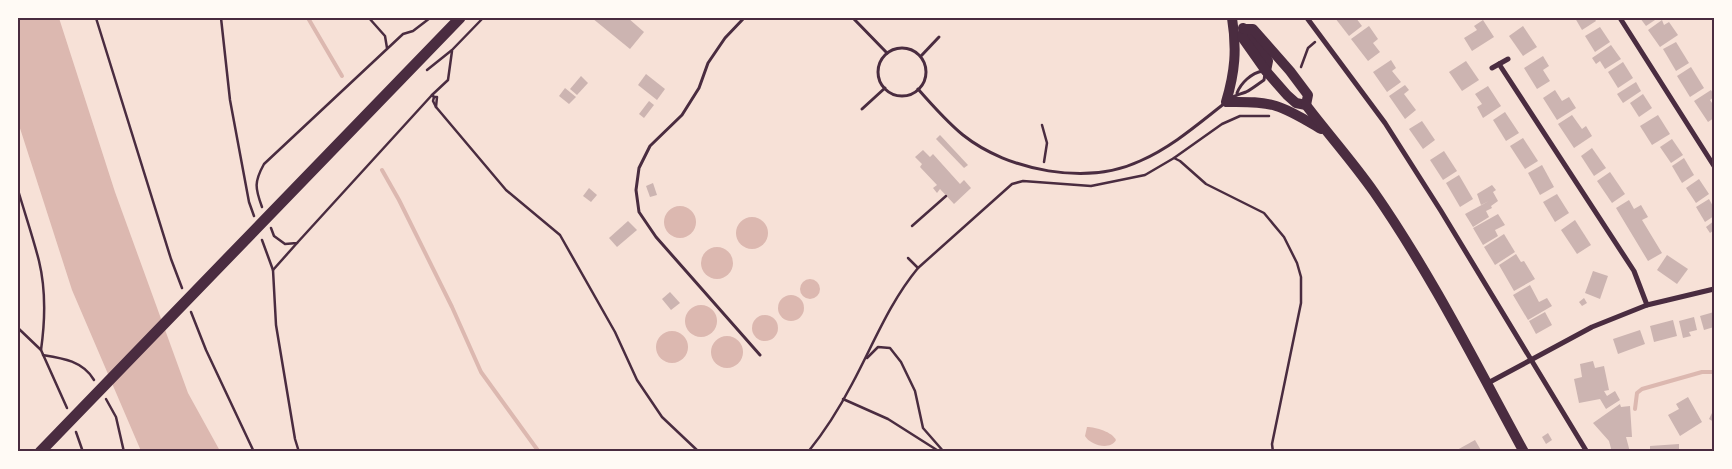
<svg xmlns="http://www.w3.org/2000/svg" width="1732" height="469" font-family="'Work Sans',sans-serif">
<style>
.water{fill:#dcb8b0}
.lines{fill:none;stroke-linecap:round;stroke-linejoin:round}
.stream{stroke:#dcb8b0;stroke-width:4}
.building{fill:#ccb4b1}
.path{stroke:#4a2c40;stroke-width:2.5}
.service{stroke:#4a2c40;stroke-width:3}
.minor{stroke:#4a2c40;stroke-width:5}
.primary{stroke:#4a2c40;stroke-width:10}
.trunk{stroke:#4a2c40;stroke-width:11}
.neatline{fill:none;stroke:#4a2c40;stroke-width:2}
</style>
<rect width="100%" height="100%" fill="#f7e1d7"/>
<g class="water">
<path d="M18,18h41l56,174 73,201 32,58h-79l-69,-161 -54,-168z"/>
<circle cx="680" cy="222" r="16"/>
<circle cx="752" cy="233" r="16"/>
<circle cx="717" cy="263" r="16"/>
<circle cx="810" cy="289" r="10"/>
<circle cx="791" cy="308" r="13"/>
<circle cx="701" cy="321" r="16"/>
<circle cx="765" cy="328" r="13"/>
<circle cx="672" cy="347" r="16"/>
<circle cx="727" cy="352" r="16"/>
<path d="M1087,427c9,0 25,5 29,13 -6,11 -26,5 -31,-4z"/>
</g>
<g class="lines">
<g class="stream">
<path d="M308,18l34,58"/>
<path d="M382,170l17,30 53,107 29,65 58,80"/>
<path d="M1635,409l2,-16 5,-4 60,-17h12"/>
</g>
</g>
<g class="building">
<path d="M592,18h36l16,14 -14,17z"/>
<path d="M1335,18h21l6,8 -13,10z"/>
<path d="M1575,18h19l2,3 -14,9z"/>
<path d="M1640,18h18l-12,8z"/>
<path d="M1483,20l11,17 -22,14 -8,-13 13,-8 -3,-4z"/>
<path d="M1662,20l2,5 5,-3 9,13 -18,12 -12,-17z"/>
<path d="M1369,26l9,13 -5,4 7,9 -12,9 -17,-22z"/>
<path d="M1523,26l14,21 -14,9 -14,-20z"/>
<path d="M1600,27l10,15 -15,10 -10,-16z"/>
<path d="M1676,42l13,21 -13,8 -13,-22z"/>
<path d="M1611,45l10,14 -16,10 -5,-8 -4,3 -4,-6z"/>
<path d="M1543,56l6,10 -6,4 7,11 -13,8 -13,-21z"/>
<path d="M1391,60l5,8 -4,3 9,11 -14,10 -14,-20z"/>
<path d="M1466,61l13,19 -17,11 -13,-19z"/>
<path d="M1623,62l10,16 -15,10 -10,-16z"/>
<path d="M1691,67l13,21 -14,9 -13,-21z"/>
<path d="M646,74l19,15 -8,11 -19,-15z"/>
<path d="M581,76l7,7 -11,12 -7,-6z"/>
<path d="M1636,82l5,9 -18,12 -6,-9z"/>
<path d="M1405,85l4,5 -5,4 12,16 -11,9 -16,-23z"/>
<path d="M1488,86l13,20 -18,12 -6,-11 5,-3 -7,-10z"/>
<path d="M565,88l11,9 -7,7 -10,-8z"/>
<path d="M1555,90l7,11 7,-4 7,11 -19,12 -14,-22z"/>
<path d="M1711,90l3,5v2l-4,3 4,6v12l-6,4 -14,-21z"/>
<path d="M1643,94l9,14 -13,9 -9,-14z"/>
<path d="M649,101l5,4 -10,13 -5,-4z"/>
<path d="M1505,112l14,21 -13,8 -13,-21z"/>
<path d="M1572,115l10,14 4,-3 6,10 -18,12 -16,-24z"/>
<path d="M1658,115l12,19 -18,11 -12,-19z"/>
<path d="M1422,121l13,19 -12,9 -14,-20z"/>
<path d="M940,135l28,30 -4,3 -28,-29z"/>
<path d="M1523,138l15,23 -13,8 -15,-23z"/>
<path d="M1672,139l11,16 -12,8 -11,-16z"/>
<path d="M1592,148l14,20 -12,8 -13,-20z"/>
<path d="M923,150l7,7 3,-3 27,30 4,-4 7,8 -17,16 -14,-15 -3,4 -4,-5 4,-3 -17,-18 2,-3 -7,-7z"/>
<path d="M1444,151l13,20 -14,9 -13,-20z"/>
<path d="M1684,158l10,17 -12,8 -10,-17z"/>
<path d="M1542,165l12,22 -14,8 -12,-22z"/>
<path d="M1610,172l15,22 -13,9 -15,-22z"/>
<path d="M1459,175l14,24 -13,8 -14,-24z"/>
<path d="M1699,179l10,15 -13,9 -10,-15z"/>
<path d="M653,183l4,12 -7,2 -4,-11z"/>
<path d="M1492,185l4,5 -3,2 5,9 -7,5 1,2 -6,3 3,6 -16,10 -8,-13 24,-13 -8,4 -4,-11z"/>
<path d="M589,188l8,7 -6,7 -8,-6z"/>
<path d="M1557,194l12,19 -14,9 -12,-20z"/>
<path d="M1709,199l5,9v8l-9,6 -9,-15z"/>
<path d="M1629,200l5,9 7,-4 7,12 -6,3 20,33 -14,8 -32,-53z"/>
<path d="M1498,214l7,11 -10,5 3,6 -15,9 -10,-17z"/>
<path d="M1575,220l16,25 -14,9 -16,-24z"/>
<path d="M628,221l9,9 -20,17 -8,-9z"/>
<path d="M1714,221v9l-4,3 -4,-6z"/>
<path d="M1504,234l11,18 -20,13 -11,-18z"/>
<path d="M1516,254l5,8 3,-1 11,18 -21,12 -15,-26z"/>
<path d="M1667,255l21,14 -11,15 -20,-14z"/>
<path d="M1593,271l15,5 -8,23 -15,-6z"/>
<path d="M1530,285l9,17 8,-4 5,8 -24,14 -15,-25z"/>
<path d="M670,292l10,11 -9,7 -9,-11z"/>
<path d="M1584,298l3,5 -5,3 -3,-4z"/>
<path d="M1545,312l7,13 -16,9 -7,-13z"/>
<path d="M1714,312v15l-10,3 -4,-14z"/>
<path d="M1694,317l3,13 -8,2 2,4 -8,2 -4,-17z"/>
<path d="M1673,320l4,16 -23,6 -4,-16z"/>
<path d="M1640,330l5,14 -27,10 -5,-15z"/>
<path d="M1593,361l2,7 9,-2 5,24 -5,1 3,5 8,-5 5,9 -14,9 -6,-10 -21,4 -5,-24 8,-2 -2,-13z"/>
<path d="M1688,397l14,25 -22,14 -12,-21 11,-6 -3,-5z"/>
<path d="M1620,404l1,3 9,-1 2,31h-6l4,15h-18l-3,-11 -16,-18z"/>
<path d="M1714,409v13l-5,-3z"/>
<path d="M1548,433l4,7 -6,4 -4,-7z"/>
<path d="M1475,440l7,12h-24l-1,-2z"/>
<path d="M1679,444v8h-29v-6z"/>
</g>
<g class="lines">
<g class="path">
<path d="M96,18l75,241 11,29"/>
<path d="M221,18l9,82 19,102 5,14"/>
<path d="M369,18l16,18 2,12"/>
<path d="M1301,67l7,-19 7,-6"/>
<path d="M427,70l25,-20 31,-32"/>
<path d="M432,95l16,-15 4,-29"/>
<path d="M434,97h3l-1,10"/>
<path d="M1042,125l5,18 -3,19"/>
<path d="M1174,158l6,3 26,23 58,29 20,24 13,26 4,14v26l-29,141 1,8"/>
<path d="M18,190c7,24 15,47 21,71 7,29 6,61 2,89"/>
<path d="M262,207c-7,-19 -8,-25 2,-43l139,-130 10,-3 17,-13"/>
<path d="M912,226l34,-30"/>
<path d="M271,228l3,8 11,8 12,-1 135,-148 2,2 -1,4 3,6 70,83 54,45 55,97 22,48 25,37 37,35"/>
<path d="M262,240l11,30 3,55 19,114 4,13"/>
<path d="M908,258l10,10"/>
<path d="M273,270l24,-27"/>
<path d="M191,312l15,38 48,102"/>
<path d="M18,328l23,22 26,58"/>
<path d="M43,355c19,3 40,6 51,25"/>
<path d="M867,358l11,-11 12,1 11,14 14,29 8,37 21,24"/>
<path d="M106,399l10,18 8,35"/>
<path d="M843,399l45,20 52,33"/>
<path d="M76,432l7,20"/>
<path d="M808,452c17,-21 32,-45 44,-68 21,-39 37,-81 66,-116l94,-84 11,-3 68,5 54,-11 29,-17 48,-34 18,-8h29"/>
</g>
<g class="service">
<path d="M744,18l-19,20 -17,25 -9,25 -17,27 -32,31 -11,22 -3,22 3,22 17,25 104,118"/>
<path d="M853,18l34,35"/>
<circle cx="902" cy="72" r="24"/>
<path d="M921,56l18,-19"/>
<path d="M918,89c14,16 29,33 45,46 45,36 124,51 177,26 32,-14 58,-37 85,-58"/>
<path d="M1237,93c4,-10 14,-20 26,-22"/>
<path d="M1230,99c6,-5 9,-4 16,-7 6,-3 12,-8 18,-12l1,-6"/>
<path d="M862,109l23,-21"/>
</g>
<g class="minor">
<path d="M1307,18l78,105 56,88 146,241"/>
<path d="M1620,18l94,148"/>
<path d="M1499,64l135,207 13,34"/>
<path d="M1492,68l16,-9"/>
<path d="M1488,383l104,-56 55,-22 67,-16"/>
</g>
<g class="primary">
<path d="M1232,18c5,31 3,54 -6,84 16,0 34,-1 50,4 16,5 31,15 45,23"/>
<path d="M1243,28l23,29 2,4 -2,10"/>
<path d="M1244,29l-2,8 24,34 21,24 9,8 10,2c22,29 47,57 68,87 57,82 102,172 150,260"/>
<path d="M1244,29h9l37,42 18,24 -2,10"/>
</g>
<path class="trunk" d="M40,452l420,-434"/>
</g>
<rect width="1732" height="469" fill="none" stroke="#fffaf5" stroke-width="38"/>
<rect x="19" y="19" width="1694" height="431" class="neatline"/>
</svg>
